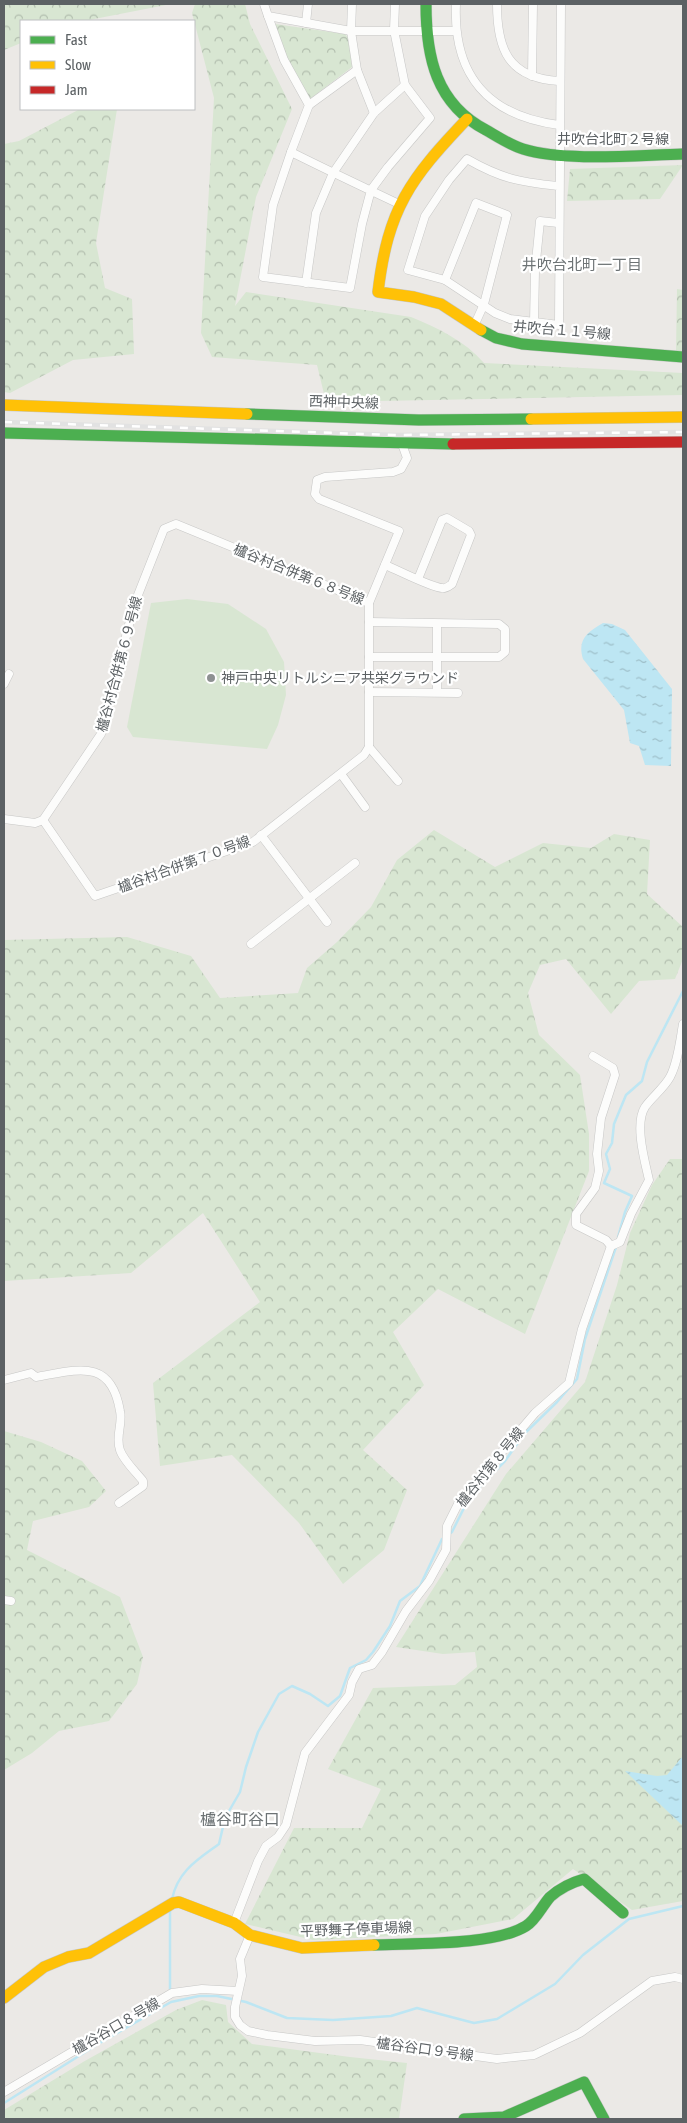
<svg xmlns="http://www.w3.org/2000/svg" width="687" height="2123" font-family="'Asap Condensed','Noto Sans JP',sans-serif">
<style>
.forest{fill:url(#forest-crowns)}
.pitch{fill:#d8e6d2}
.water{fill:url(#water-ripples)}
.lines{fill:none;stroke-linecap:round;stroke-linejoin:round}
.stream{stroke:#bde6f3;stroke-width:2.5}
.street-casing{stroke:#c7c7c6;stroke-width:9}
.fast-casing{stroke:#c5c6c5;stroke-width:12}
.slow-casing{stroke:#c5c6c5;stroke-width:12}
.jam-casing{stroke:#c5c6c5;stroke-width:12}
.street{stroke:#fcfcfb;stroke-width:8}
.fast{stroke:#4caf50;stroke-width:11}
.slow{stroke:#ffc107;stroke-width:11}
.jam{stroke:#c62828;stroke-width:11}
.rail-casing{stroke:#e2e2e2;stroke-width:4.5}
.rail{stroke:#fff;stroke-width:2.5;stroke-dasharray:8;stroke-linecap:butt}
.poi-dot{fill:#8e9192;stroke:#fff;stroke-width:2}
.labels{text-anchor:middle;stroke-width:4.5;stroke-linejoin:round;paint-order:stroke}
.street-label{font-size:14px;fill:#5c6164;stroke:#fff}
.poi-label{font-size:14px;fill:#5c6164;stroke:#fff;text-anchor:start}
.neighbourhood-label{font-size:15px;fill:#6d7375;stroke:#fff}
.quarter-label{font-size:16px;fill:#6d7375;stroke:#fff}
</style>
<defs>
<pattern id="forest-crowns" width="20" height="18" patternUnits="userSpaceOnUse" patternTransform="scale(1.25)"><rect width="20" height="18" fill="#d8e6d2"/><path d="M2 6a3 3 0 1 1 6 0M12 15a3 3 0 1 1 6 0" fill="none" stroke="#b2beae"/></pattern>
<pattern id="water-ripples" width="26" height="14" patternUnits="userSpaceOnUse" patternTransform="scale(1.25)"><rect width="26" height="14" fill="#bde6f3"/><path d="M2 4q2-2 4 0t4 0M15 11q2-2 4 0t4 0" fill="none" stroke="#9dbec8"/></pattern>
</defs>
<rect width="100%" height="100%" fill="#ebe9e6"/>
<g class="forest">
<path d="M4,4h167l-87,17h-63v22l-17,7z"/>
<path d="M195,4h50l5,20 42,85 -36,88 -21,109 11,-14 165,25c27,11 54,24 73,46l199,10v22l-357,7 -9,-37 -105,-8 -11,-24 13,-235 -22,-85z"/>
<path d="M275,24l70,10 4,5 3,28 -42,32 -22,-39z"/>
<path d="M80,109h37l-21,134 9,45 27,11 2,55 -61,6 -63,33 -6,-1v-248l15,-3z"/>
<path d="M683,165l-23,34 -93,2 3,-32z"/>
<path d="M677,289l6,1v61h-7z"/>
<path d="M434,830l61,37 48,-24 48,5 23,-14 36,6 -3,54 36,33v32l-8,20 -36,2 -28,33 -45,-55 -26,6 -12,28 11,42 41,40 9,59v37l-64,163 -87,-45 -45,43 31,53 -61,65 44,40 -23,60 -41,34 -44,-61 -67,-68 -72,11 -7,-83 107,-81 -57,-89 -72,60 -127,8v-341l123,-3 64,19 29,42 78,-5 9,-25 30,-26 34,-35 26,-47z"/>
<path d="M670,1159h13v742l-51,9 -59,-41 -60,50 -77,15 -123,6 -68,-16 49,-96h68l19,-39 -53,-20 45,-81 82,-3 22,-18 -2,-15 -32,2 -47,-7 110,-173 79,-92 32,-97 13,-52 22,-48z"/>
<path d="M4,1431l37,11 41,19 24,30 -17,16 -56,14 -6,29 93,47 23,60 -6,27 -28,37 -50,10 -27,22 -28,17z"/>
<path d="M202,2000l24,5 2,17 24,22 98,13 57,6 -8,56h-395v-9l79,-48 93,-52z"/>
</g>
<path class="pitch" d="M187,599l41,5 38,25 18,33 2,33 -8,30 -11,24 -134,-12 -6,-10 24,-124z"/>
<g class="water">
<path d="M603,623l9,1 13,6 47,59 -1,77 -26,-1 -6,-19 -9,-3 -6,-33 -41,-51c-6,-19 4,-27 20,-36z"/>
<path d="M683,1756v70l-58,-55 32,5 10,-1z"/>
</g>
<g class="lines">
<g class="stream">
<path d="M618,1237l7,-25 7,-16 -28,-13 6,-14 -4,-15 6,-11 2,-19 12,-29 16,-14 5,-19 36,-71"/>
<path d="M449,1534l3,-2 14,-28 16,-20 23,-23 19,-27 33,-32 20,-23 8,-40 31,-92"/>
<path d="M172,1899c6,-28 25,-39 47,-55l6,-26 15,-26 6,-25 12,-35 21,-38 13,-8 18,8 18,12 12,-10 10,-28 16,-8 7,-8 17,-26 10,-25 20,-15 22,-47 3,-2"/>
<path d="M170,1910v82"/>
<path d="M4,2103l94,-59 73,-42 28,-6h18l29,6 41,16 46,2 58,-4 26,-8 57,15 23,-4 58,-35 28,-29 46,-36 54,-13"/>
</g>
<defs>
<g id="street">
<path d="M264,4l4,12 83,15h105"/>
<path d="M352,4l-1,27 6,39 17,43"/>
<path d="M395,4l-1,26 11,55 25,33 -42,49 -17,23 -9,34 -12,64 -87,-11 10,-72 18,-53c36,18 72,35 108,52"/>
<path d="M456,4c-3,71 32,112 103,121"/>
<path d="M497,4c0,45 11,74 62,77"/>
<path d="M268,16l16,44 25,45 -18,47"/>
<path d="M306,23l2,-19"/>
<path d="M532,76l1,-72"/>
<path d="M309,105l48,-35"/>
<path d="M558,186c-38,-4 -56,-7 -91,-27l-18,21 -24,36 -17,54 37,10 50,33 15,6 49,6 2,-321"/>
<path d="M445,280l31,-77 31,12 -23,89 -10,22"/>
<path d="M306,283l10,-70 17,-40 41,-60 31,-28"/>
<path d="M534,322l1,-51 5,-50 18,2"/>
<path d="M385,565c13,5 45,22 57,23 4,1 7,-2 10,-4l19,-49 -2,-4 -22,-13 -5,2 -24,59"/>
<path d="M437,624v68"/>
<path d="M369,657h130l6,-5v-23l-6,-5 -130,-2"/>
<path d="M4,684l5,-10"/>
<path d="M369,692l89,1"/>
<path d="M369,747l29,34"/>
<path d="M341,774l24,33"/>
<path d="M4,819l31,4 8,-3 58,-86 33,-129 30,-76 12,-5 193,79"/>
<path d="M43,820l52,76 158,-54 111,-87 5,-8v-144l30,-72 -80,-32 -4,-5 2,-14 8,-3 68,-5 8,-3 6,-11 -5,-14"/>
<path d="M261,835l66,87"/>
<path d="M251,944l104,-81"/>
<path d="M593,1056l20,12 2,7 -14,43 -4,36 2,17 -4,17 -19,26v11l30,15 5,6"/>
<path d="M4,1380l27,-7 5,4c41,-7 75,-20 84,34 3,14 -5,25 0,39 3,10 16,22 23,31v5l-24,17"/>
<path d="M4,1600l7,1"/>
<path d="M234,1923l24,-62 8,-15 12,-9 8,-12 19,-72 44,-58 3,-13 7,-13 13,-4 10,-13 24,-41 23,-30 17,-31 1,-24 12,-24 76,-89 34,-30 13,-54 29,-83 9,-4 11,-28 18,-34c-4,-18 -15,-56 -4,-73 7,-10 19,-19 25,-30 8,-15 10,-36 13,-53"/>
<path d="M250,1935l-10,24 2,17 -7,31v10l5,8 8,6 19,4 48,6 45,-1 137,19 37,-4 46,-22 72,-52 23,-4 8,2"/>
<path d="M4,2092l168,-99 30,-4 36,2"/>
</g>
<g id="fast">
<path d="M426,4c0,53 10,100 60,126 12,7 24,15 37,19 43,13 114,6 160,5"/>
<path d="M481,330l15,8 26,6 161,13"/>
<path d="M247,414l172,6 112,-1"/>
<path d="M4,433l449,11"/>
<path d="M374,1945c39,-2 120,1 152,-19 10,-6 16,-20 24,-29 9,-8 23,-15 34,-18l39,34"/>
<path d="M464,2119l40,-2 80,-35 20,37"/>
</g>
<g id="slow">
<path d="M467,119c-57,60 -79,89 -89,173l36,5 27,7 40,26"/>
<path d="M4,405l243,9"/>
<path d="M531,419l152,-2"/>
<path d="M4,1998l40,-31 24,-10 21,-4 84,-50 6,-1 55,21 16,12 52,13 72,-3"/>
</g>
<path id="jam" d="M453,444l230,-2"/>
</defs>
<use href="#street" class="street-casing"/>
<use href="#fast" class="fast-casing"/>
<use href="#slow" class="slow-casing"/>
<use href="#jam" class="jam-casing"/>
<use href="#street" class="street"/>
<use href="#fast" class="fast"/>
<use href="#slow" class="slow"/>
<use href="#jam" class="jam"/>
<defs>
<path id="rail" d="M4,422l392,13 287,-3"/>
</defs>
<use href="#rail" class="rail-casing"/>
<use href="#rail" class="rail"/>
</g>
<circle class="poi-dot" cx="211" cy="678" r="5"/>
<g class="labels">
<g class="street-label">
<text x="613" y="144">井吹台北町２号線</text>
<text transform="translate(562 330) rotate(5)" y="5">井吹台１１号線</text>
<text transform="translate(344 402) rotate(2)" y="5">西神中央線</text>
<text transform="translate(299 574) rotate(22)" y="5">櫨谷村合併第６８号線</text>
<text transform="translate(119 664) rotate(-75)" y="5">櫨谷村合併第６９号線</text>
<text transform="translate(184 864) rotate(-20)" y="5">櫨谷村合併第７０号線</text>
<text transform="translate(490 1467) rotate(-51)" y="5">櫨谷村第８号線</text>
<text transform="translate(356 1929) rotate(-2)" y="5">平野舞子停車場線</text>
<text transform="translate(116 2026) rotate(-30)" y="5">櫨谷谷口８号線</text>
<text transform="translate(425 2049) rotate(8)" y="5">櫨谷谷口９号線</text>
</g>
<g class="poi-label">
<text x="221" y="683">神戸中央リトルシニア共栄グラウンド</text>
</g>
<g class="neighbourhood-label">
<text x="582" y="270">井吹台北町一丁目</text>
</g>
<g class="quarter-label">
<text x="240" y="1825">櫨谷町谷口</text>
</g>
</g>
<rect width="687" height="2123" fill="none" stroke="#5c6164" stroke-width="10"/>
<rect x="20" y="20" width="175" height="90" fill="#ffffff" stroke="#bec0c1"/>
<rect x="30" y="36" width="25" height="8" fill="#4caf50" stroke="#bec0c1"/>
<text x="65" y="45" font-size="15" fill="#5c6164">Fast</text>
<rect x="30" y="61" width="25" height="8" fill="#ffc107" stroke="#bec0c1"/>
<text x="65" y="70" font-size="15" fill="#5c6164">Slow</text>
<rect x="30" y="86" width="25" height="8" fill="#c62828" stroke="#bec0c1"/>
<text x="65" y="95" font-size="15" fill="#5c6164">Jam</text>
</svg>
